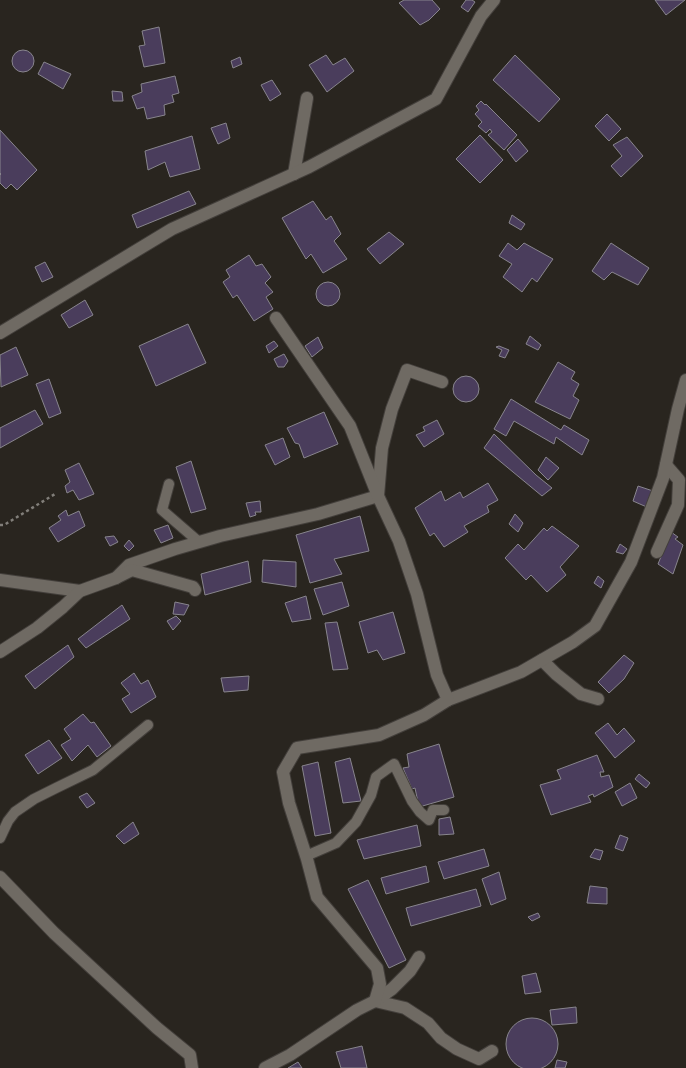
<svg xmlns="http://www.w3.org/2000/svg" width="686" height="1068" font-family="'PT Sans',sans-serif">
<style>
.building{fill:#4a3d5c;stroke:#88858d}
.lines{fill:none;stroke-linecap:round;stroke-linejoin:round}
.lane-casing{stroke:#433f3b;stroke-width:12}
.street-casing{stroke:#433f3b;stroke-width:14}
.path{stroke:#817e79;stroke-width:2.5;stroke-dasharray:3 3;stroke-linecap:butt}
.lane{stroke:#6f6a63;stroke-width:10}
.street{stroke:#6f6a63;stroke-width:12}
</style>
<rect width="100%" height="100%" fill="#29251f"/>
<g class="building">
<path d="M404,0h28l8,9 -11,11 -9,5 -21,-22z"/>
<path d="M466,0h6l3,2 -7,10 -7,-5z"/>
<path d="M655,0h30l-19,15z"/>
<path d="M159,27l6,36 -21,4 -5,-21 6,-1 -3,-14z"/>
<circle cx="23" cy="61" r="11"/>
<path d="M326,55l7,10 12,-7 9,13 -27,21 -18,-27z"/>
<path d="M515,55l45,44 -21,23 -46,-42z"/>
<path d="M240,57l2,7 -9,4 -2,-7z"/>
<path d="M44,62l27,12 -8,15 -25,-15z"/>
<path d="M175,76l4,17 -7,2 2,7 -10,3 1,10 -18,4 -3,-12 -7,2 -5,-13 10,-4 -1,-8z"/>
<path d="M272,80l9,14 -11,7 -9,-16z"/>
<path d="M112,91l10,1 1,9h-10z"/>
<path d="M481,101l4,4 1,-1 31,31 -13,15 -16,-15 4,-3 -2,-3 -4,4 -8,-7 4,-4 -7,-8 4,-4 -3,-4z"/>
<path d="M607,114l14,15 -12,12 -14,-15z"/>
<path d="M226,123l4,15 -12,6 -7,-16z"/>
<path d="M0,130l37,40 -20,20 -6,-6 -5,5 -6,-6v-8l1,-1 -1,-1z"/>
<path d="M480,135l23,25 -23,23 -24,-24z"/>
<path d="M192,136l8,33 -30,8 -5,-15 -17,8 -3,-19z"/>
<path d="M627,137l16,19 -22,21 -10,-11 11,-10 -9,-11z"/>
<path d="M518,139l10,12 -12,11 -9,-12z"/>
<path d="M189,191l7,13 -59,24 -5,-13z"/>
<path d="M313,201l13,19 5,-4 10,18 -7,7 13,18 -24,14 -12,-19 -5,5 -24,-41z"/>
<path d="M512,215l13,9 -4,6 -12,-7z"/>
<path d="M389,232l15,12 -24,20 -13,-15z"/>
<path d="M508,243l9,7 7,-7 29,16 -16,23 -5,-4 -10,14 -19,-15 9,-13 -13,-8z"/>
<path d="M611,243l38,25 -11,17 -26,-13 -8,8 -12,-9z"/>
<path d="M249,255l7,11 6,-2 9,13 -6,6 8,9 -7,5 7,12 -19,12 -17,-26 -4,3 -10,-16 7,-5 -4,-7z"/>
<path d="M45,262l8,15 -11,5 -7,-15z"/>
<circle cx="328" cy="294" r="12"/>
<path d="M85,300l8,15 -24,13 -8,-13z"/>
<path d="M188,324l18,39 -50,23 -17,-40z"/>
<path d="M530,336l11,9 -3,5 -12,-6z"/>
<path d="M318,337l5,11 -11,9 -7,-11z"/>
<path d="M274,341l4,5 -9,7 -3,-7z"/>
<path d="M499,346l10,4 -4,8 -6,-2 3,-6 -6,-3z"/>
<path d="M16,347l12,28 -27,12 -1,-32z"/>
<path d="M284,354l4,7 -4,6h-6l-4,-8z"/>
<path d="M558,362l17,10 -4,7 8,5 -6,12 6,4 -9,19 -35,-17z"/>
<circle cx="466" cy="389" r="13"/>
<path d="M49,379l12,34 -12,5 -13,-34z"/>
<path d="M511,399l50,31 3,-5 25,15 -7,15 -26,-18 -2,7 -40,-23 -8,15 -12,-7z"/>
<path d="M35,410l8,14 -43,24v-20z"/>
<path d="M324,412l14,32 -34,14 -5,-14 -4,-1 -8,-15z"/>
<path d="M437,420l7,14 -20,13 -8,-12 9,-4 -2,-4z"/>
<path d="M494,434l42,41 16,13 -10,8 -58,-48z"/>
<path d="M283,438l7,19 -15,8 -10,-20z"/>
<path d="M546,457l13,11 -11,12 -10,-10z"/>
<path d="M191,461l15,48 -15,4 -15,-46z"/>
<path d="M79,463l15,31 -15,6 -6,-10 -6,3 -2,-7 5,-4 -5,-12z"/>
<path d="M488,483l10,17 -11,6 2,6 -25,14 4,6 -24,15 -10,-14 -4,3 -15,-28 26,-17 4,10 15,-9 3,6z"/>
<path d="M638,486l15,5 -4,17 -16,-7z"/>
<path d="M260,501l1,11h-6l1,3 -6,2 -4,-14z"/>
<path d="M66,510l2,6 11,-5 6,15 -27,16 -9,-14 12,-8 -3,-4z"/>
<path d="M515,514l8,9 -5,9 -9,-8z"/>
<path d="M360,516l9,35 -35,8 8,15 -32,9 -14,-48z"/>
<path d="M168,525l5,13 -12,5 -7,-13z"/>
<path d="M552,526l27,20 -19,21 6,8 -19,17 -16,-17 -5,5 -21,-22 13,-14 6,6 20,-22 3,3z"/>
<path d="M671,532l7,5 -3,2 8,6 -10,29 -15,-10z"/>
<path d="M114,536l4,6 -8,4 -5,-9z"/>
<path d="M129,540l5,6 -5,5 -5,-5z"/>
<path d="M620,544l7,5 -4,5 -7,-2z"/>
<path d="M263,560l33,2v25l-34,-5z"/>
<path d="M248,561l3,21 -46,13 -4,-21z"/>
<path d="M598,576l6,5 -3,7 -7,-5z"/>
<path d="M342,582l7,24 -26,9 -9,-26z"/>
<path d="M306,596l5,23 -19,3 -7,-19z"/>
<path d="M175,602l14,3 -5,10 -11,-1z"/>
<path d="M122,605l8,14 -44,29 -8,-9z"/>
<path d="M393,612l12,41 -22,7 -6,-10 -9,3 -9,-31z"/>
<path d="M176,616l5,5 -8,9 -6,-9z"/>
<path d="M337,622l11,47 -15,1 -8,-47z"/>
<path d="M68,645l6,12 -39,32 -10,-13z"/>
<path d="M624,655l10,8 -10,16 -15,14 -11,-11z"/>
<path d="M134,673l7,11 7,-4 8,17 -25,16 -9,-14 8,-5 -9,-11z"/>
<path d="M249,676l-1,14 -24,2 -3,-14z"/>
<path d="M83,714l8,9 3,-1 17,24 -14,11 -9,-12 -16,16 -11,-16 10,-6 -7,-10z"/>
<path d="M608,723l9,12 7,-7 11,13 -20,17 -20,-25z"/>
<path d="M49,740l13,18 -24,16 -13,-19z"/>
<path d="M439,744l15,53 -35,10 -4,-19 -3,1 -9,-21 6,-1 -2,-13z"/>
<path d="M597,755l7,17h-4l1,5 8,-2 4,12 -19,10 -1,-3 -5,2 3,6 -40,13 -11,-30 21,-6 -4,-9z"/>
<path d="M350,758l11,43 -18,2 -8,-41z"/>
<path d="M318,762l13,71 -16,3 -13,-70z"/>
<path d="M639,774l11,9 -4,5 -11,-9z"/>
<path d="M630,783l7,15 -15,8 -7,-14z"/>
<path d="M87,793l8,10 -8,5 -8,-11z"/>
<path d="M450,817l4,17 -15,1v-16z"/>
<path d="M133,822l6,12 -15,10 -8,-8z"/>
<path d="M417,825l4,21 -57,13 -7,-19z"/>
<path d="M620,835l8,3 -5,13 -8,-3z"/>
<path d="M484,849l5,17 -45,13 -6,-17z"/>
<path d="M595,849l8,2 -3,9 -10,-3z"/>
<path d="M426,866l3,16 -43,12 -5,-16z"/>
<path d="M499,872l7,27 -15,6 -9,-26z"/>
<path d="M368,880l38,80 -17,8 -41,-79z"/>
<path d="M590,886l17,2v16l-20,-1z"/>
<path d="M476,889l5,17 -70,20 -5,-18z"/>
<path d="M538,913l2,4 -8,4 -4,-4z"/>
<path d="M536,973l5,19 -16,2 -3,-18z"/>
<path d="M576,1007l1,16 -25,2 -2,-15z"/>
<circle cx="532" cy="1044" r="26"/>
<path d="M362,1046l5,22h-26l-5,-16z"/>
<path d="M557,1060l10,2 -2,6h-10z"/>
<path d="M298,1062l4,6h-14z"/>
</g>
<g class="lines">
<defs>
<g id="lane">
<path d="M169,484l-7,26 37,32"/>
<path d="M0,838l8,-17 7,-9 19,-13 22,-11 37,-18 55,-45"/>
<path d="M306,856l30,-13 20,-21 15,-27 5,-18 18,-13 18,37 8,11 9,8 4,-10h11"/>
</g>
<g id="street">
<path d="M294,174l13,-76"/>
<path d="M0,333l172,-104 137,-62 127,-68 45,-83 13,-16"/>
<path d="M657,552l21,-47 1,-25 -13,-15"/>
<path d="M116,578l13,-13 46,-16 45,-13 98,-22 60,-18 4,-48 10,-39 15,-39 35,12"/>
<path d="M0,580l80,11"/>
<path d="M0,652l37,-24 26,-21 17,-16 36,-13 16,-8 61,17 2,3"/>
<path d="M542,660l14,14 25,20 17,5"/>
<path d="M448,700l73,-28 52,-30 22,-16 36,-64 32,-84 15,-69 8,-29"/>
<path d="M0,877l54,56 103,95 33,27 2,13"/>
<path d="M375,1001l30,7 23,15 13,15 16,11 22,10 13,-8"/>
<path d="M375,1001l17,-12 18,-18 9,-14"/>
<path d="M265,1068l25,-13 67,-45 18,-9 5,-17 -3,-16 -60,-71 -10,-38 -18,-56 -6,-31 14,-24 82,-13 45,-20 24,-15 -11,-25 -20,-81 -18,-53 -21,-45 -28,-70 -74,-108"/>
</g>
</defs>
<use href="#lane" class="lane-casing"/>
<use href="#street" class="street-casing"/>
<path class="path" d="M0,525h4l51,-31"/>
<use href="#lane" class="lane"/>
<use href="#street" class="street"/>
</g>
</svg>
